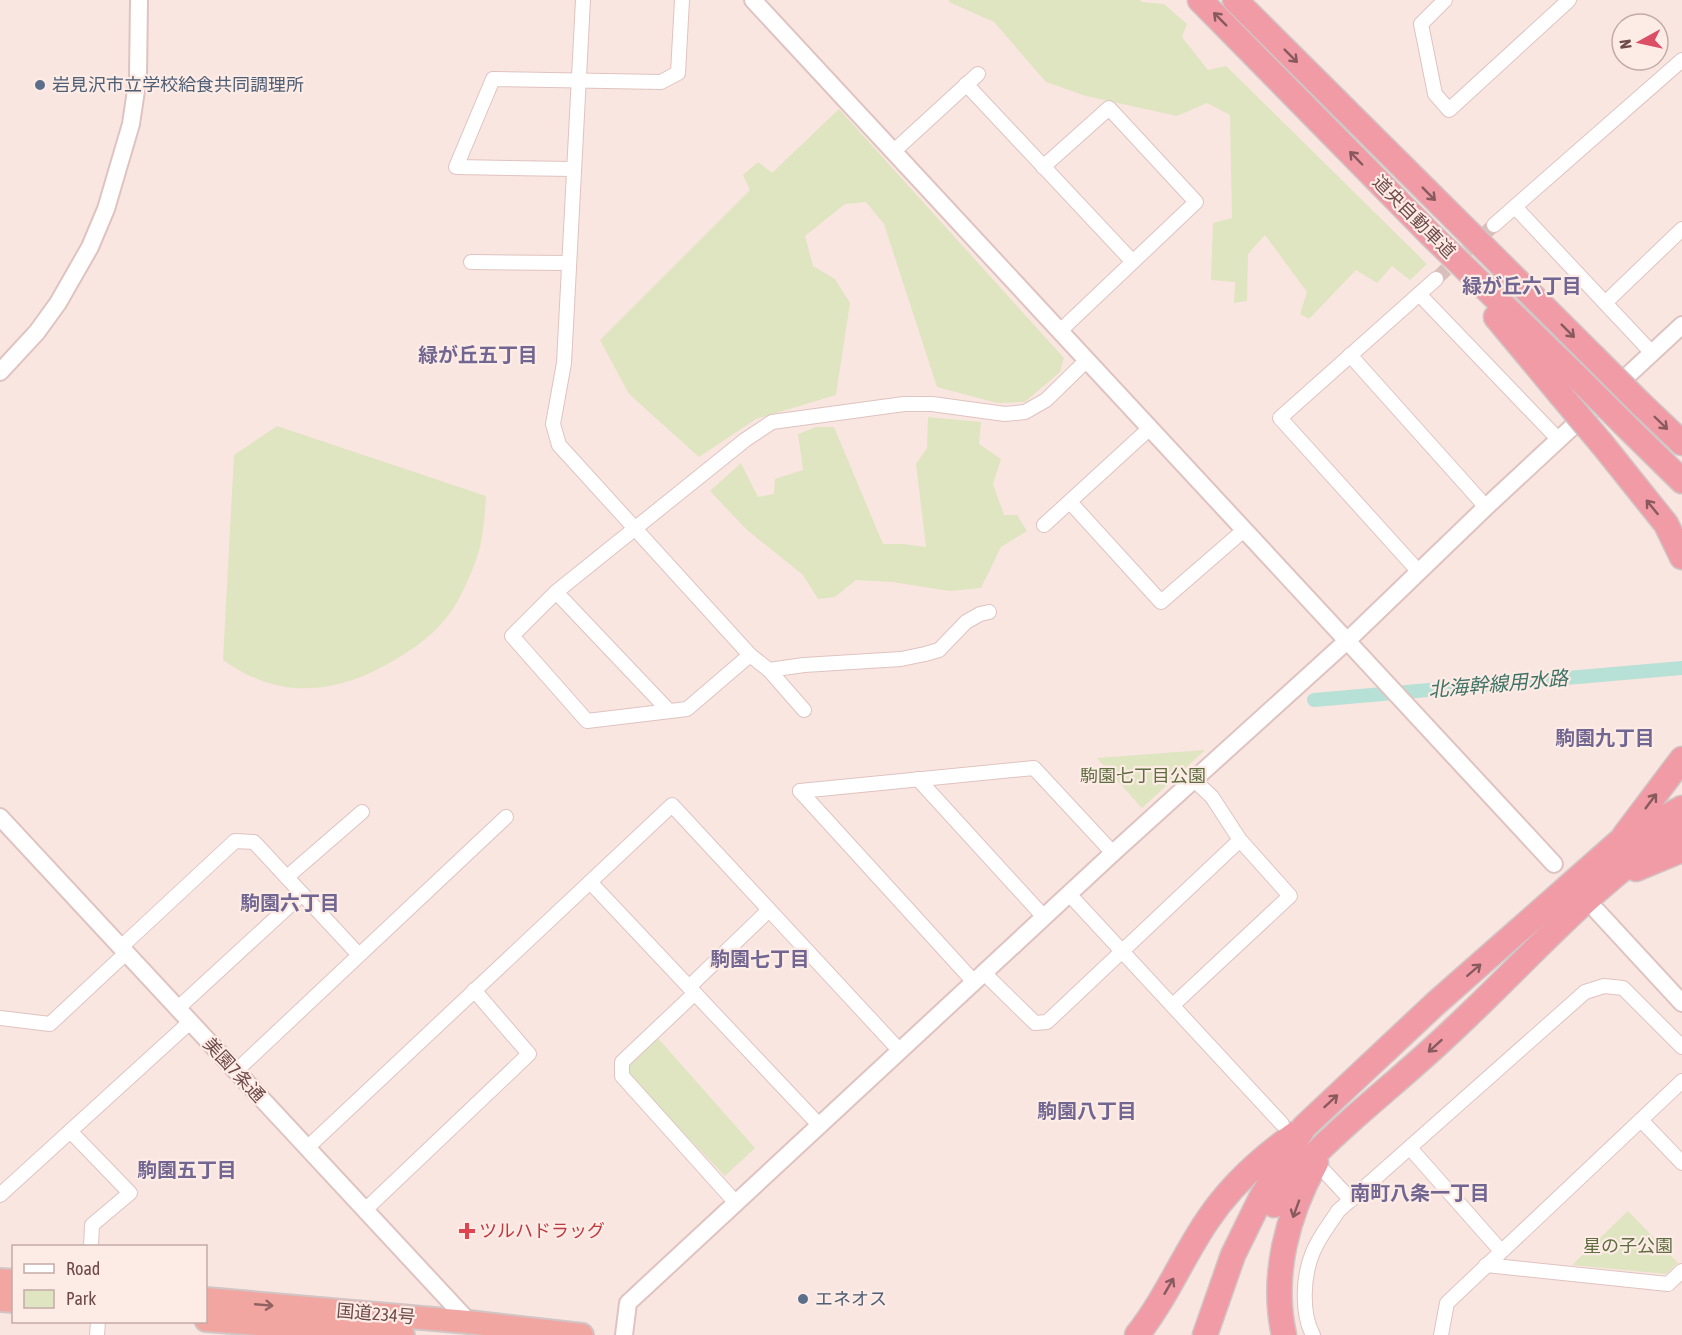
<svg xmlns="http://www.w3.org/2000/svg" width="1682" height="1335" font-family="'Asap Condensed','Noto Sans JP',sans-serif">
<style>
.green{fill:#dee5c0}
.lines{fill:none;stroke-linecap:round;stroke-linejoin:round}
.canal{stroke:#b7e1d6;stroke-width:14}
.minor-tunnel{stroke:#d7bfbb;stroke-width:14;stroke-dasharray:14 7;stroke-linecap:butt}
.minor-casing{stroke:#dfc3c0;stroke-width:16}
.tertiary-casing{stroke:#dfc3c0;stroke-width:20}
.trunk-casing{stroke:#d1c5c5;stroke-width:26}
.motorway-casing{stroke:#d1c5c5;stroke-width:27}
.minor{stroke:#fff;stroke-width:14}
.tertiary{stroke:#fff;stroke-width:16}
.trunk{stroke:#f2a6a2;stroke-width:22}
.motorway{stroke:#f09ba6;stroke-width:24}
.motorway-bridge-casing{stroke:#d1c5c5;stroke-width:27;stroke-linecap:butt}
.motorway-bridge{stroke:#f09ba6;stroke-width:24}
.oneway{stroke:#885a5d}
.oneway2{stroke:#8f6161}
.service-dot{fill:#5c6f8a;stroke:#fdebe5;stroke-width:2}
.health-dot{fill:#e0444e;stroke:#fdebe5;stroke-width:2}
.labels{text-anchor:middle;stroke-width:4.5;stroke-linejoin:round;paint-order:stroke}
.service-label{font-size:18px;fill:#4e5e75;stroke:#fdebe5;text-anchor:start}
.street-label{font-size:18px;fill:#6e4a4b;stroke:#fdebe5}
.park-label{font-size:18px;fill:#5f6e41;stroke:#fdebe5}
.health-label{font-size:18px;fill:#be3a42;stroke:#fdebe5;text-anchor:start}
.neighbourhood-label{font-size:20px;font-weight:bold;fill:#716691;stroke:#fdebe5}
.water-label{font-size:20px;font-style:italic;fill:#407367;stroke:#fdebe5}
</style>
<rect width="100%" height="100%" fill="#fae6e0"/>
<g class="green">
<path d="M949,0h191l2,2 22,2 23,20 -5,13 26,33 18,-4 201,198 -17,16 -18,-14 -15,17 -21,-13 -47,49 -9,-5 7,-22 -42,-57 -17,19 -1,47 -13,2 1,-21 -24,-2 2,-57 19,-5 -2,-103 -23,-12 -30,13 -91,-20 -40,-14 -52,-60 -45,-20z"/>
<path d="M839,109l225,249 -4,14 -35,30 -28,1 -60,-16 -53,-163 -18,-22 -21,2 -40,32 8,30 22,13 15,24 -14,92 -80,24 -57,38 -70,-63 -29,-54 150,-150 -7,-15 15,-13 14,11z"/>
<path d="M928,417l53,5 -2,22 22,15 -8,25 11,31h13l10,16 -26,16 -20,41 -31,3 -58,-9 -36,-2 -21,17 -17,2 -15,-24 -56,-45 -37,-39 31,-28 17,34 16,-3 1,-15 28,-9 -5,-36 18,-7h18l49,117h21l22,3 -10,-83 11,-16z"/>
<path d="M277,426l209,70c-1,15 -2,31 -5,46 -3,16 -12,36 -19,51 -15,30 -36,48 -64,65 -58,36 -117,44 -175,2l11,-205z"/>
<path d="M1205,750l-63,58 -45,-50z"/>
<path d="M656,1036l99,112 -30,28 -95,-99 -2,-13z"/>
<path d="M1628,1211l50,52 -12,11 -94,-9z"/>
</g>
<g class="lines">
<path class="canal" d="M1314,700l368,-32"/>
<path class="minor-tunnel" d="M1436,279l58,-54"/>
<defs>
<g id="minor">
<path d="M583,0l-19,363 -11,61 6,21 191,210 19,15 35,40"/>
<path d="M1445,0l-24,24 14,70 14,16 120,-110"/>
<path d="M966,84l166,177"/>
<path d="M894,151l84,-77"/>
<path d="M1043,167l66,-59 87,94 -136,129"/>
<path d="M573,169l-117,-2 37,-88 168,3 17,-9 4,-73"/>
<path d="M1516,208l136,145"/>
<path d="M1494,225l188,-165"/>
<path d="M471,262l98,1"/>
<path d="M1419,294l140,146"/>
<path d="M1605,303l77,-74"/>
<path d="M1350,355l136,152"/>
<path d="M1070,502l91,100 83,-72"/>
<path d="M1044,525l106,-97"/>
<path d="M1419,572l-139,-154 156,-139"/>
<path d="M556,592l113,119"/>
<path d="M750,655l-63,54 -100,12 -75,-85 44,-44 189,-152 27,-18 132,-18h28l73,10 20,-2 21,-12 41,-40"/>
<path d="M769,670l35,-5 97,-6 24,-5 14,-4 27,-28 14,-8 9,-2"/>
<path d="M918,779l126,138"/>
<path d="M800,791l234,-23 79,85"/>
<path d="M800,791l174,191"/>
<path d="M287,877l75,-65"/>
<path d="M590,882l230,244"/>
<path d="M1069,894l213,230"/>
<path d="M121,947l114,-106 19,1 104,112"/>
<path d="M984,973l51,50 12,-1 193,-182"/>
<path d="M689,987l80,-77"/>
<path d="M695,993l-73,69v14l114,127"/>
<path d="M1173,1005l117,-109 -50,-56 -28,-43 -18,-17"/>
<path d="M177,1009l125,-115"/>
<path d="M0,1018l50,6 76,-71"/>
<path d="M236,1071l270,-254"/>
<path d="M1641,1120l41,43"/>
<path d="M70,1131l60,62 -38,32 -1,21"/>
<path d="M307,1148l365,-343 228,246"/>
<path d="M1410,1148l91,103"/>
<path d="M1325,1172l26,28"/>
<path d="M0,1195l190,-173"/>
<path d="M365,1210l164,-156 -55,-64"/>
<path d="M1486,1265l182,19 14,-13"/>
<path d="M97,1335l1,-13"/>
<path d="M1313,1335c-12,-22 -10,-60 0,-83 6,-15 17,-28 25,-41l247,-219 19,-6 19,2 59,59"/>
<path d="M1441,1335l6,-32 235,-222"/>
</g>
<g id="tertiary">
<path d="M753,0l801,864"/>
<path d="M0,372l37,-40 21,-29 32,-56 16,-38 25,-85 7,-47 1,-77"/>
<path d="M0,817l471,507"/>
<path d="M1597,911l85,92"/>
<path d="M624,1335l4,-32 485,-450 235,-213 138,-133 196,-182"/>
</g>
<g id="trunk">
<path d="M0,1280l14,1"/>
<path d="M206,1299l262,23 114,13"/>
<path d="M0,1300l14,1"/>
<path d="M206,1320l197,15"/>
</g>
<g id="motorway">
<path d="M1200,0l231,235 146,142"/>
<path d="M1235,0l359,357"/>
<path d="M1496,317l64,77"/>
<path d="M1641,404l41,39"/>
<path d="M1624,424l58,57"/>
<path d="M1602,444l64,80 16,33"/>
<path d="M1624,836l58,-77"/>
<path d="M1636,869l46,-19"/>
<path d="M1274,1205c21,-35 53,-63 83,-90 33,-29 67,-57 98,-87 74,-69 141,-148 227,-202"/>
<path d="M1137,1335c28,-35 45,-77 70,-114 23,-35 54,-63 88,-87"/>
<path d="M1205,1335l28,-80 28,-57 43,-71 131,-123 184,-162 63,-34"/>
<path d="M1284,1335c-13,-59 3,-120 32,-172"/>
</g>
</defs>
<use href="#minor" class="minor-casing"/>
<use href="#tertiary" class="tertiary-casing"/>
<use href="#trunk" class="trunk-casing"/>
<use href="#motorway" class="motorway-casing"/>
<use href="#minor" class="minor"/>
<use href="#tertiary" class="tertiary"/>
<use href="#trunk" class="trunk"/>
<use href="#motorway" class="motorway"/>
<defs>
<g id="motorway-bridge">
<path d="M1594,357l47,47"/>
<path d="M1577,377l47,47"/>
<path d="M1560,394l42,50"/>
</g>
</defs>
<use href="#motorway-bridge" class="motorway-bridge-casing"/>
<use href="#motorway-bridge" class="motorway-bridge"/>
</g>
<defs><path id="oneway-shaft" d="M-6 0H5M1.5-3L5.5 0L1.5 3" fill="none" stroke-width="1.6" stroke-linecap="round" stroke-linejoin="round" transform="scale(1.5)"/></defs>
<g class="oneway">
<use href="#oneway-shaft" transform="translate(1220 19) rotate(-135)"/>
<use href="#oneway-shaft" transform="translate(1291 56) rotate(45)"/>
<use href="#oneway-shaft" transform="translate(1356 158) rotate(-134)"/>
<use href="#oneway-shaft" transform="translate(1429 194) rotate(45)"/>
<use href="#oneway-shaft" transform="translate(1568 331) rotate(45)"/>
<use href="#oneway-shaft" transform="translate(1661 423) rotate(44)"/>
<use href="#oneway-shaft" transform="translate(1652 507) rotate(-129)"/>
<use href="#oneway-shaft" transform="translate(1651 801) rotate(-53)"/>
<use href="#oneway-shaft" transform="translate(1474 970) rotate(-41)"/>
<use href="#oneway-shaft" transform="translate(1435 1046) rotate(138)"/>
<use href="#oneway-shaft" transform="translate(1331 1101) rotate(-43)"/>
<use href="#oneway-shaft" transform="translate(1296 1209) rotate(110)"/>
<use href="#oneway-shaft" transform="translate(1169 1286) rotate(-60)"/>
</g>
<use class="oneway2" href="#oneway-shaft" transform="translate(264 1305) rotate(5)"/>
<g class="service-dot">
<circle cx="40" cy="85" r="6"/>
<circle cx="803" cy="1299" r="6"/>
</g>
<path class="health-dot" d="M464 1222h6v6h6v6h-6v6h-6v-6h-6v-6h6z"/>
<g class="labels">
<g class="service-label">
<text x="52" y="91">岩見沢市立学校給食共同調理所</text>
<text x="815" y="1305">エネオス</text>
</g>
<g class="street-label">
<text transform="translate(1414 217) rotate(45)" y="6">道央自動車道</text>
<text transform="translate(234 1070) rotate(47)" y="6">美園7条通</text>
<text transform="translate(376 1314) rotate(5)" y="6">国道234号</text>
</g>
<g class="park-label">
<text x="1143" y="782">駒園七丁目公園</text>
<text x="1628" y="1252">星の子公園</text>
</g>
<g class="health-label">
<text x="479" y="1237">ツルハドラッグ</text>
</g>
<g class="neighbourhood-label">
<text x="1522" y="293">緑が丘六丁目</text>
<text x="478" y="362">緑が丘五丁目</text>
<text x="1605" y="745">駒園九丁目</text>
<text x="290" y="910">駒園六丁目</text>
<text x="760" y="966">駒園七丁目</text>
<text x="1087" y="1118">駒園八丁目</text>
<text x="187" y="1177">駒園五丁目</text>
<text x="1420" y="1200">南町八条一丁目</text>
</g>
<g class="water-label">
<text transform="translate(1498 684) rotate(-5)" y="7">北海幹線用水路</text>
</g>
</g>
<rect x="12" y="1245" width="195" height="78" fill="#fdebe5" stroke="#c4aba7" stroke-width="1.5"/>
<rect x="24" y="1264" width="30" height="9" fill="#ffffff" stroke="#c4aba7" stroke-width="1.5"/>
<text x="66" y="1275" font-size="18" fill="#6e4a4b">Road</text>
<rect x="24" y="1290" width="30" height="18" fill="#dee5c0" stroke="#c4aba7" stroke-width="1.5"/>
<text x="66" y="1305" font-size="18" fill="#6e4a4b">Park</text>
<g transform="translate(1640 42) rotate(262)"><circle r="28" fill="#fdebe5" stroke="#c4aba7" stroke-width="1.5"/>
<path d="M0-4.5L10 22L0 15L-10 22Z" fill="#db4e66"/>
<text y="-9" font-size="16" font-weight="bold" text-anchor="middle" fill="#6e4a4b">N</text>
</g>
</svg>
